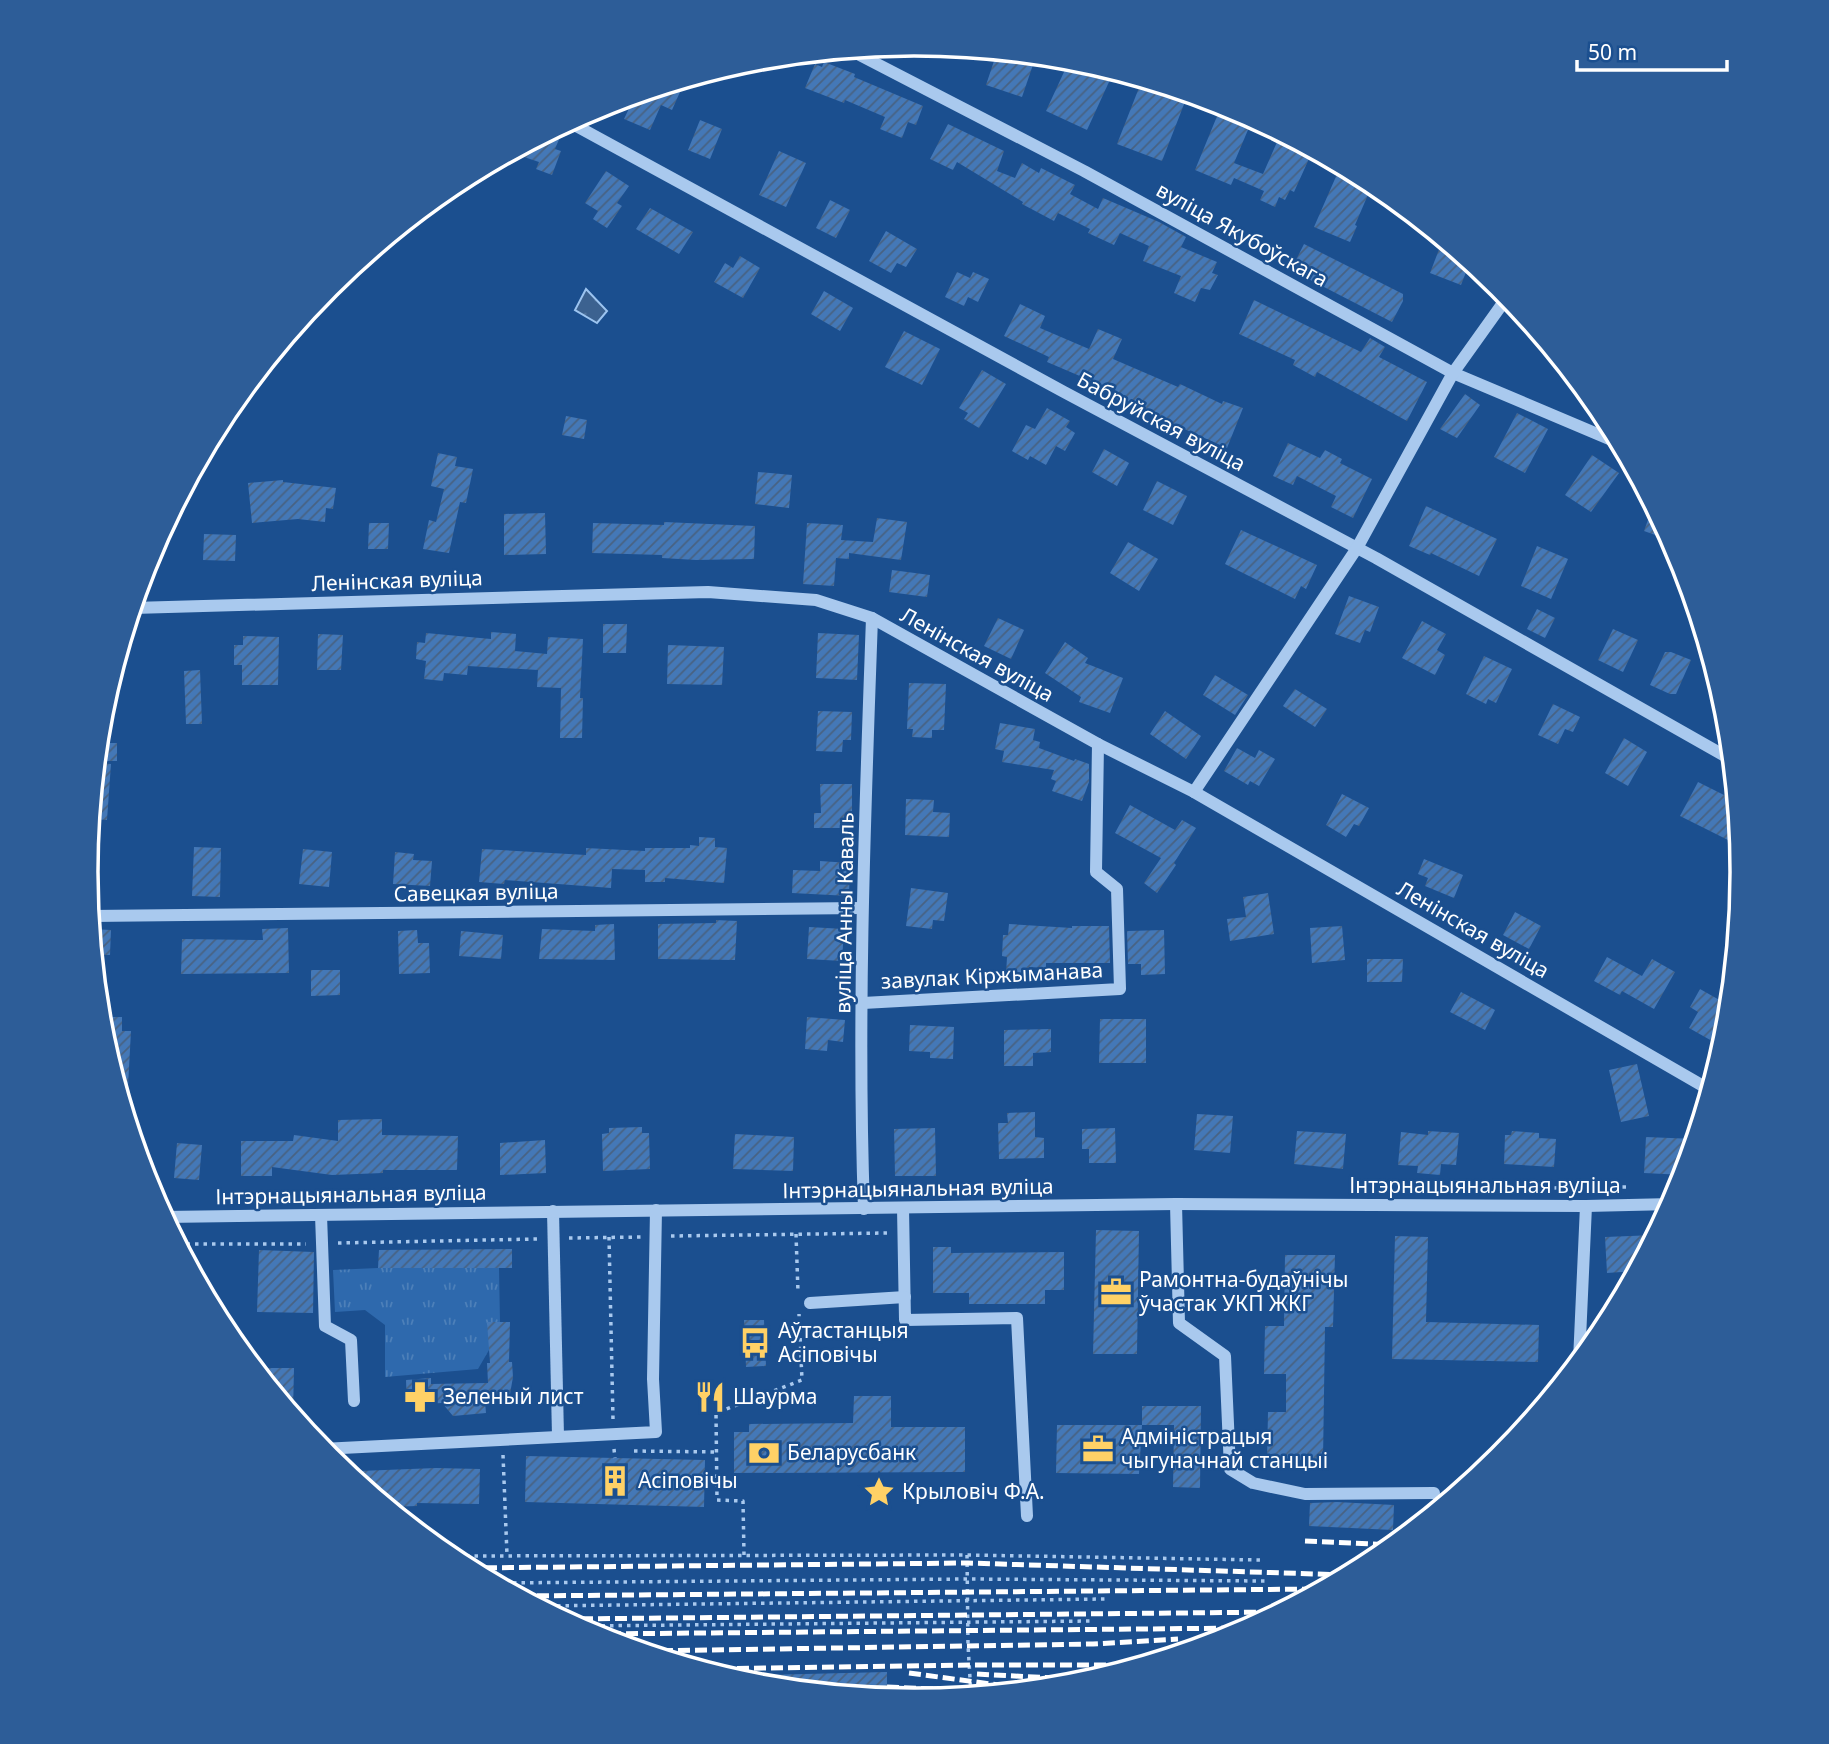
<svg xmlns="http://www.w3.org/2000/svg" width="1829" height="1744" font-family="'Noto Sans',sans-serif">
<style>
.grass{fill:url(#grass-tufts)}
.water{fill:url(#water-ripples);stroke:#9cc4f0;stroke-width:2}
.building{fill:url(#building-hatch)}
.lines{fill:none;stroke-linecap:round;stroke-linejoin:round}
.path{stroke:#a9c9ee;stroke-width:3.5;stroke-dasharray:3.5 5;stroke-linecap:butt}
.minor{stroke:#a9c9ee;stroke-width:12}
.rail{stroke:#fff;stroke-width:5;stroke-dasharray:12 5;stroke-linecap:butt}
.labels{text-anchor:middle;stroke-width:5;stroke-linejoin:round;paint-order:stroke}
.street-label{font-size:21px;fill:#fff;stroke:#1b4f8f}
.poi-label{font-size:21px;fill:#fff;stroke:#1b4f8f;text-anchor:start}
.rim{fill:none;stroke:#fff;stroke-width:3.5}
</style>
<defs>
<pattern id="grass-tufts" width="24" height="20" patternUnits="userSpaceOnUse" patternTransform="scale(1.75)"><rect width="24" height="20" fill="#2e69ad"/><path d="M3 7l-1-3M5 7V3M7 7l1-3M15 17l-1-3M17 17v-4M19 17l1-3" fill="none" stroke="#4d80b9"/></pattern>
<pattern id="water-ripples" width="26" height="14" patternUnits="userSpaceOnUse" patternTransform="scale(1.75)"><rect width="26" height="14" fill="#3c6290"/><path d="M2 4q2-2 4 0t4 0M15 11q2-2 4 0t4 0" fill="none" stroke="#597aa1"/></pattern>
<pattern id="building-hatch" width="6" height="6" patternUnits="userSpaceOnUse" patternTransform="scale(1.75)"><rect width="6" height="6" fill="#4478b7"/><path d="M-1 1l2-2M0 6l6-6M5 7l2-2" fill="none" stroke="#486282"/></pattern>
</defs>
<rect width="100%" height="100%" fill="#1b4f8f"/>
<path class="grass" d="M378,1268h121l1,54 -11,28 -11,19 -93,8v-52l-20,-15 -30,2 -2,-42z"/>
<path class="water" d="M586,289l21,22 -10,12 -22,-13z"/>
<g class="building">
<path d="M997,52l39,4 -14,41 -36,-12z"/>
<path d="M1070,59l44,12 -27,59 -41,-19z"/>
<path d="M824,62l31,12 -1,3 69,29 -7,19 -8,-3 -6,16 -22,-9 5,-12 -40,-17 -1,3 -39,-15 10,-24 7,3z"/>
<path d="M1142,80l46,14 -26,67 -45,-17z"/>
<path d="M670,85l-1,2 11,5 -8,18 -11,-5 -11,25 -26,-11 11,-23z"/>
<path d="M1222,104l31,14 -19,45 29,11 18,-41 32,17 -19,42 -4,-2 -5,10 -6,-3 -4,10 -15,-7 4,-9 -30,-13 -3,7 -36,-15z"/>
<path d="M700,120l22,9 -12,30 -22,-9z"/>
<path d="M948,124l56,27 -7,20 18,7 7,-15 17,10 2,-5 34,17 -5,9 28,15 5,-11 56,24 27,15 -5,10 36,15 -5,11 6,2 -8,15 -9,-2 -6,14 -21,-9 7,-17 -38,-15 6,-15 -29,-13 -6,12 -26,-12 2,-4 -32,-16 -4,8 -32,-17 1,-2 -66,-40 -4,8 -23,-11z"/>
<path d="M549,133l11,4 -5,12 6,2 -9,24 -16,-6 3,-7 -15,-5 5,-14z"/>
<path d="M779,151l27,12 -20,44 -27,-12z"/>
<path d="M1341,165l32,18 -18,42 2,1 -7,16 -36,-15z"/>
<path d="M606,171l23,15 -12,17 5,3 -15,22 -14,-9 5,-8 -13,-8z"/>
<path d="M830,200l20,10 -14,28 -20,-10z"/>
<path d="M650,208l43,24 -14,22 -43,-25z"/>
<path d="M886,231l31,18 -11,18 -9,-4 -6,10 -22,-12z"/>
<path d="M1443,239l27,23 -9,23 -31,-12z"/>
<path d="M1304,244l99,50v7l-11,21 -101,-52z"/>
<path d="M740,256l20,12 -17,30 -29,-16 11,-19 8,5z"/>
<path d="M957,272l13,6 3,-6 16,7 -11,23 -10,-5 -4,9 -19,-9z"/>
<path d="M824,291l29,17 -13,23 -29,-17z"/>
<path d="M1254,300l107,52 9,-14 15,9 -6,10 48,25 -20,39 -90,-49 -2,5 -22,-12 2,-5 -56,-26z"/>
<path d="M1020,304l25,12 -5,12 49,21 9,-20 24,10 -9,20 65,28 2,-3 42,20 1,-3 20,7 -16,40 -115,-51 3,-6 -68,-29 2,-5 -45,-21z"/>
<path d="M904,331l36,18 -18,36 -37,-18z"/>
<path d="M982,370l24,14 -27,44 -15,-9 4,-6 -9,-5z"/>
<path d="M1465,394l15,11 -23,33 -17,-9z"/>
<path d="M1047,408l23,13 -4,6 9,6 -10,18 -9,-5 -10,19 -16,-9 -2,4 -16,-9 14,-26 9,4z"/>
<path d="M1517,413l31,16 -23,44 -31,-16z"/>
<path d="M566,416l21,4 -3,19 -22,-4z"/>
<path d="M1288,443l32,15 5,-8 17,9 -2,4 32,16 -19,39 -22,-11 5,-11 -39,-20 -4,9 -20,-9z"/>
<path d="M1104,449l25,14 -12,23 -25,-14z"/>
<path d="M438,453l19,4 -2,9 18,3 -7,34 -6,-1 -11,51 -26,-4 6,-29 7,2 8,-33 -13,-3z"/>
<path d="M1592,455l27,18 -28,39 -26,-17z"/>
<path d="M758,472l34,3 -3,33 -34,-4z"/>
<path d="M283,480v2l53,6 -3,21 -7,-1 -1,14 -27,-3 -46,4 -4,-40z"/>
<path d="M1157,481l30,15 -14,29 -30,-15z"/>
<path d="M1426,506l71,33 -18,37 -48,-23 -1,2 -21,-9z"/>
<path d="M1653,506l9,16 10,19 -28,-10z"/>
<path d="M545,513l1,41 -42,1v-41z"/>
<path d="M877,518l30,4 -6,38 -52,-7v6l-13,-1 -2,28 -31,-2 4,-61 36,2 -2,15 32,2z"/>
<path d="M664,522l91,4 -1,33 -58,1 -34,-2v-3l-70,-2 1,-30 71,2z"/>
<path d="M369,523h20l-1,26h-20z"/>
<path d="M1241,530l76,35 -11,24 -5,-3 -6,13 -70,-35z"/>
<path d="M204,534l32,1 -1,26 -32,-1z"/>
<path d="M1128,542l30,17 -19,32 -29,-18z"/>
<path d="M1537,546l31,13 -17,40 -30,-13z"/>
<path d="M892,570l38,5 -3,22 -38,-5z"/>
<path d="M1349,596l30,11 -9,25 -5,-2 -5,13 -25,-9z"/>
<path d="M1537,609l18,9 -10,20 -18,-9z"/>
<path d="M998,618l26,12 -13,29 -27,-13z"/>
<path d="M1422,621l24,13 -9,16 8,5 -10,20 -33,-17z"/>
<path d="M603,624h24l-1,29h-23z"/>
<path d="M1613,629l25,11 -15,32 -25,-12z"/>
<path d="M491,632l25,2 -1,17 32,3 1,-17 35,2 -3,59h3l-1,40h-22l1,-50 -24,-1 1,-17 -70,-4 -1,9 -23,-2 -1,8 -19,-2 2,-18 -10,-2 1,-17 8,1 1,-10 65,6z"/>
<path d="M818,633l41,2 -2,45 -41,-2z"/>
<path d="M318,634l25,1 -2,35h-24z"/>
<path d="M243,636l36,1 -1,48h-36v-20h-8v-20h9z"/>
<path d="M1065,642l23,16 -3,5 38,15 -13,35 -31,-11 2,-5 -36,-24z"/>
<path d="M668,645l56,2 -2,38 -55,-1z"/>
<path d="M1665,652h6l20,8 -15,34h-6l-20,-9z"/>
<path d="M1484,656l28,13 -16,34 -8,-4 -2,5 -20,-10z"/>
<path d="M200,670l2,54h-16l-2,-53z"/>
<path d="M1215,675l33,20 -13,20 -32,-20z"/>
<path d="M909,683l37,1 -2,46h-12v8l-20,-1 1,-8h-6z"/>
<path d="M1295,689l32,20 -12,18 -32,-21z"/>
<path d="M1553,704l27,13 -7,15 -8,-3 -7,15 -20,-9z"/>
<path d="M818,711l34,1 -1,28h-8l-1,12 -26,-1z"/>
<path d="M1165,711l36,25 -15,23 -36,-25z"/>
<path d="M1000,723l35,6 -2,11 7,2 -1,6 35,13 1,-2 14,5v18l-7,19 -30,-10 4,-10 -5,-2 3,-9 -52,-8 2,-11 -9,-2z"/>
<path d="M1624,738l23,14 -19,34 -23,-13z"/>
<rect x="99" y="743" width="18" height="18"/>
<path d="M1237,748l18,10 4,-8 16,9 -16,27 -9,-5 -2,4 -24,-14z"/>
<path d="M97,763l14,1 -4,56 -16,-1z"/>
<path d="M1698,782l38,19 4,45 -60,-30z"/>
<path d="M820,784h32v44h-38v-15h7z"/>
<path d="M1342,794l27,14 -10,18 -5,-2 -8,13 -20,-12z"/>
<path d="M906,799l28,1 -1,12 17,1 -1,24 -44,-2z"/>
<path d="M1130,805l45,25 7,-10 14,8 -22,35 2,2 -19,28 -13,-10 17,-25 -46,-25z"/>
<path d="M699,837l16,1v9l12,1 -3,35 -59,-5v4h-20v-12l-33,-1 -1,19 -106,-8 -1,4 -25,-2 3,-33 104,6v-7l59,3v-3h45v-3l9,1z"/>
<path d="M194,847l27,1 -1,49 -28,-1z"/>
<path d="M303,849l29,3 -3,35 -30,-3z"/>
<path d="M395,852l19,2 -1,6 19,1 -2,25 -37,-2z"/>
<path d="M1424,859l39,16 -9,23 -29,-12 3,-8 -10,-4z"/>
<path d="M820,861l30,2 -1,33 -57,-3 1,-23 27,1z"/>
<path d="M911,888l37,5 -4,28 -11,-1 -1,9 -26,-3z"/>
<path d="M1268,893l6,41 -44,7 -3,-22 19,-2 -3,-20z"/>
<path d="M1515,912l26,14 -12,23 -26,-14z"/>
<path d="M716,920l21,1 -2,39 -77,-1v-35l58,-1z"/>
<path d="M614,924l1,36 -76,-1 3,-30 53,2v-6z"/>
<path d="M1009,924l63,4v-2h37l1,37h-64v5l-17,-1 -1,9 -22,-1 1,-18 -5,-1 1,-21h5z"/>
<path d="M1342,926l3,34 -33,3 -2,-35z"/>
<path d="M809,927l35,2 -2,32 -35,-2z"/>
<path d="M288,928l1,45 -108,1 1,-35 81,1 -1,-11z"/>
<path d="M92,929l19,1 -1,25h-16z"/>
<path d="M417,930l1,13h11l1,30 -31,1 -1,-43z"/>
<path d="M1164,930l1,44 -24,1v-11h-13l-1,-33z"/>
<path d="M461,931l42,4 -2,24 -42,-3z"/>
<path d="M1607,957l35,19 10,-17 23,13 -21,37 -32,-18 -2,4 -26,-14z"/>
<path d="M1367,959h36l-1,23h-35z"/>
<path d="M311,970h29v25l-29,1z"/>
<path d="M1700,989l30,17 -18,35 -23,-13 9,-16 -8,-5z"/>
<path d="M1461,992l34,18 -10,20 -35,-18z"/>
<path d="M100,1017h22v14h9l-4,74h-3l-22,-72z"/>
<path d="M807,1017l38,3 -2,22 -15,-2 -1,11 -22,-2z"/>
<path d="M1100,1019h46v44h-47z"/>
<path d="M910,1025l44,2 -1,32 -23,-1v-6l-21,-1z"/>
<path d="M1051,1029v23l-18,1v13h-29v-36z"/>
<path d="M1637,1064l12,52 -28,6 -12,-52z"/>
<path d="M1035,1112v25l9,1v20l-45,1 -1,-36h10l-1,-10z"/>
<path d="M1197,1114l36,2 -3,37 -36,-3z"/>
<path d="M382,1119v16l76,1 -1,34h-74v3l-51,2 -60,-8v9h-31v-35h52l1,-6 44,6v-21z"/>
<path d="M642,1127v6h7l1,36 -47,2 -1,-37 7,-1v-5z"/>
<path d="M935,1128l1,48h-41l-1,-47z"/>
<path d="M1115,1128l1,35h-27v-14h-7v-20z"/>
<path d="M1297,1131l49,3 -3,35 -49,-5z"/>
<path d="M1428,1131l31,2 -3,32 -15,-1 -1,11 -23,-2 1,-7 -20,-1 3,-33 27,3z"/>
<path d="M1512,1131l27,2v5l17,1 -2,28 -50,-3 1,-29h6z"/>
<path d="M735,1134l59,3 -1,34 -60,-2z"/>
<path d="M1646,1137l49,2 -11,36 -40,-2z"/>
<path d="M545,1140l1,33 -46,2v-32z"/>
<path d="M177,1143l25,2 -3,35 -25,-2z"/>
<path d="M1096,1230l43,1 -2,123h-44z"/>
<path d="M1655,1235l-19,36 -29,2 -2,-36z"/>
<path d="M1395,1236l33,1 -2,85 113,3 -1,37 -146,-3z"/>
<path d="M933,1247h18v6l113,-1v38h-19v14h-76v-11h-36z"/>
<path d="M512,1249v19h-134l1,-18z"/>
<path d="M259,1250l55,2 -1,61 -56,-1z"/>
<path d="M1285,1255h50l-2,72h-8l-2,133h-56l1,-48h18v-38h-22l1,-48h19z"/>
<path d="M744,1320h20l2,46 -20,1z"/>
<path d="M487,1322h23l-1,40h3l1,15 -3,17 -25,7 1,12 -33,3 -11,-13 -35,2 -1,-25 25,-2v6l57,-1 -1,-20h3z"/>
<path d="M264,1368h30l-1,46 -29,-35z"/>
<path d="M854,1396h37v31h74v45l-231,1v-41h15v-8l104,-1z"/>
<path d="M1142,1406h59l-1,82 -27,-1 1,-62h-32z"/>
<path d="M1057,1425h85l-3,49 -83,-1z"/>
<path d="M526,1456l179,4 -1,47 -179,-5z"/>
<path d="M436,1468l44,1 -1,35 -62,-1v3l-28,1 -30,-25v-11z"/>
<path d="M1337,1502l57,3 -1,25 -84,-4 1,-23z"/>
<path d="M887,1672v26l-124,-13v-10z"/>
</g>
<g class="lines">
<g class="path">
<path d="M1546,1188l83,-1"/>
<path d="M155,1199h11"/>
<path d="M796,1234l2,58"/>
<path d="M671,1236l216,-3"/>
<path d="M609,1237l4,183"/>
<path d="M569,1238l73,-1"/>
<path d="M338,1243l199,-4"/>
<path d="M178,1244h128"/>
<path d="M614,1449l1,9"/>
<path d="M634,1451l83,1"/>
<path d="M503,1455l4,100"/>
<path d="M744,1555l-1,-54 -26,-1 -1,-87 86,-33 -3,-66"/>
<path d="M967,1555l1,90 3,50"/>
<path d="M449,1556l518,-1 293,5"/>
<path d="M496,1583l472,-4 297,2"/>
<path d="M540,1606l565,-7"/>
<path d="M576,1626l515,-5"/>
<path d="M611,1641h5"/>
</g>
<g class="minor">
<path d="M850,50l234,121 369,202 168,71"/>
<path d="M569,122l495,270 312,166 356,202"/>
<path d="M133,608l575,-16 108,8 56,18 226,126 96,48 516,298"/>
<path d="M1194,792l163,-244 96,-175 55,-77"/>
<path d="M91,916l771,-8"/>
<path d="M863,1003l257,-14 -3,-100 -21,-17 2,-128"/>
<path d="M1176,1204l3,119 46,33 5,113 23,14 52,11 129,-1"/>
<path d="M903,1208l2,112 112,-2 10,198"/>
<path d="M864,1209c-7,-197 1,-394 8,-591"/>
<path d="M553,1211l5,225"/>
<path d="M321,1215l4,111 26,14 3,61"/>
<path d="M164,1217l1012,-13 410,2 86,-2"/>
<path d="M810,1303l95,-6"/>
<path d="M1579,1361l7,-155"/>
<path d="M322,1449l334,-17 -3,-53 3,-169"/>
</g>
<g class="rail">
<path d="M1305,1541l88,4"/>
<path d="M468,1568l500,-5 380,12"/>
<path d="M520,1596l801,-7"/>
<path d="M564,1619l715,-7"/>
<path d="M592,1634l657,-6"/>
<path d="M644,1651l449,-7 85,-5"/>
<path d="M703,1669l267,-4h169"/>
<path d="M909,1673l119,16"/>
<path d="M977,1674l113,6"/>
<path d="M887,1687l88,4"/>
</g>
</g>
<defs>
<symbol id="office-bare" viewBox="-9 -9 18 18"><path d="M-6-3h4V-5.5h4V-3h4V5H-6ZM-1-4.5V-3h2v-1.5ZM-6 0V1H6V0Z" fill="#ffd166" stroke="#1b4f8f" stroke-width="2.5" paint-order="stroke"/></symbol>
<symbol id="bus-bare" viewBox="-9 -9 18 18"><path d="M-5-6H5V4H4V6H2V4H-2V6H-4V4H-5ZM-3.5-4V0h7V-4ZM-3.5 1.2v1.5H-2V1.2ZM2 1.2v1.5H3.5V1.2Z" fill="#ffd166" stroke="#1b4f8f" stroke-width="2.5" paint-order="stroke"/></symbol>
<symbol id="pharmacy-bare" viewBox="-9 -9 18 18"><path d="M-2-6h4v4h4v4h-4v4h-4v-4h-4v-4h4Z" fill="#ffd166" stroke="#1b4f8f" stroke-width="2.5" paint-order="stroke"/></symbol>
<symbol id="restaurant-bare" viewBox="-9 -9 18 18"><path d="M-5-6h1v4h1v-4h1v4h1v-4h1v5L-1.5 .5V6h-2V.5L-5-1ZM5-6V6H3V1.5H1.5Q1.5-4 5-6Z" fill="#ffd166" stroke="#1b4f8f" stroke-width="2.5" paint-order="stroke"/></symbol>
<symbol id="bank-bare" viewBox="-9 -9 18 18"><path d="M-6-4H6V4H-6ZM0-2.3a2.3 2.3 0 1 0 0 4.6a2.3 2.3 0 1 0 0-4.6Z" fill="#ffd166" stroke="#1b4f8f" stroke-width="2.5" paint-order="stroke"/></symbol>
<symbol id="building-bare" viewBox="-9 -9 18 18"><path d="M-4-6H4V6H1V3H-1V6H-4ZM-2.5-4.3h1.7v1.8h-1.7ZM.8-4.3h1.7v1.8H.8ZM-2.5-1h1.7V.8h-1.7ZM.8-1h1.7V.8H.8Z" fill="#ffd166" stroke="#1b4f8f" stroke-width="2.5" paint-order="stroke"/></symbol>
<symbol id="sight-bare" viewBox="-9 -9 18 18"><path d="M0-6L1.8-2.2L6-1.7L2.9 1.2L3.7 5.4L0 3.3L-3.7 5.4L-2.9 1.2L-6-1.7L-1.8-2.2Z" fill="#ffd166" stroke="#1b4f8f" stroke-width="2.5" paint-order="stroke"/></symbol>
</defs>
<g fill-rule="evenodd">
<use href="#office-bare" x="1094" y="1270" width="44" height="44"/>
<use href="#bus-bare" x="733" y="1321" width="44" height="44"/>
<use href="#pharmacy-bare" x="398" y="1375" width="44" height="44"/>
<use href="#restaurant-bare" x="688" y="1375" width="44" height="44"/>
<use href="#office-bare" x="1076" y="1427" width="44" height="44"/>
<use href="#bank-bare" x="742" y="1431" width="44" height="44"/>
<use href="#building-bare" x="593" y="1459" width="44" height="44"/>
<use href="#sight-bare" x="857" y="1470" width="44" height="44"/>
</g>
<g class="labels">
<g class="street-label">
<text transform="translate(1242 235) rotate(29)" y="7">вуліца Якубоўскага</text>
<text transform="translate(1161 422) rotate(28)" y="7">Бабруйская вуліца</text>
<text transform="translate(397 581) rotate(-2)" y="7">Ленінская вуліца</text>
<text transform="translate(977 655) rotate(29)" y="7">Ленінская вуліца</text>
<text transform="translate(476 893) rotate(-1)" y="7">Савецкая вуліца</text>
<text transform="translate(845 913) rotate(-89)" y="7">вуліца Анны Каваль</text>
<text transform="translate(1473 930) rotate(30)" y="7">Ленінская вуліца</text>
<text transform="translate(992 976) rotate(-3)" y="7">завулак Кіржыманава</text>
<text x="1485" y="1193">Інтэрнацыянальная вуліца</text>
<text transform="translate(918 1189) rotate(-1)" y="7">Інтэрнацыянальная вуліца</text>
<text transform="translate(351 1195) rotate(-1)" y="7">Інтэрнацыянальная вуліца</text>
</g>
<g class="poi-label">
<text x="1139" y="1287">Рамонтна-будаўнічы<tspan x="1139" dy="24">ўчастак УКП ЖКГ</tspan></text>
<text x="778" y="1338">Аўтастанцыя<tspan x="778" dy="24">Асіповічы</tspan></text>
<text x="443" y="1404">Зеленый лист</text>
<text x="733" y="1404">Шаурма</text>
<text x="1121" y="1444">Адміністрацыя<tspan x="1121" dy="24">чыгуначнай станцыі</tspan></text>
<text x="787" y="1460">Беларусбанк</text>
<text x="638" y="1488">Асіповічы</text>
<text x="902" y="1499">Крыловіч Ф.А.</text>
</g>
</g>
<path d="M0 0H1829V1744H0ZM98 872a816 816 0 1 1 1632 0a816 816 0 1 1-1632 0Z" fill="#2d5d98" fill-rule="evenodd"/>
<path class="rim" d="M98 872a816 816 0 1 1 1632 0a816 816 0 1 1-1632 0Z"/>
<path d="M1577 60v10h150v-10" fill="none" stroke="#ffffff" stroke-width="3.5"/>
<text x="1588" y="60" font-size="21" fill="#ffffff" stroke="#1b4f8f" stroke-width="5" paint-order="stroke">50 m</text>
</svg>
